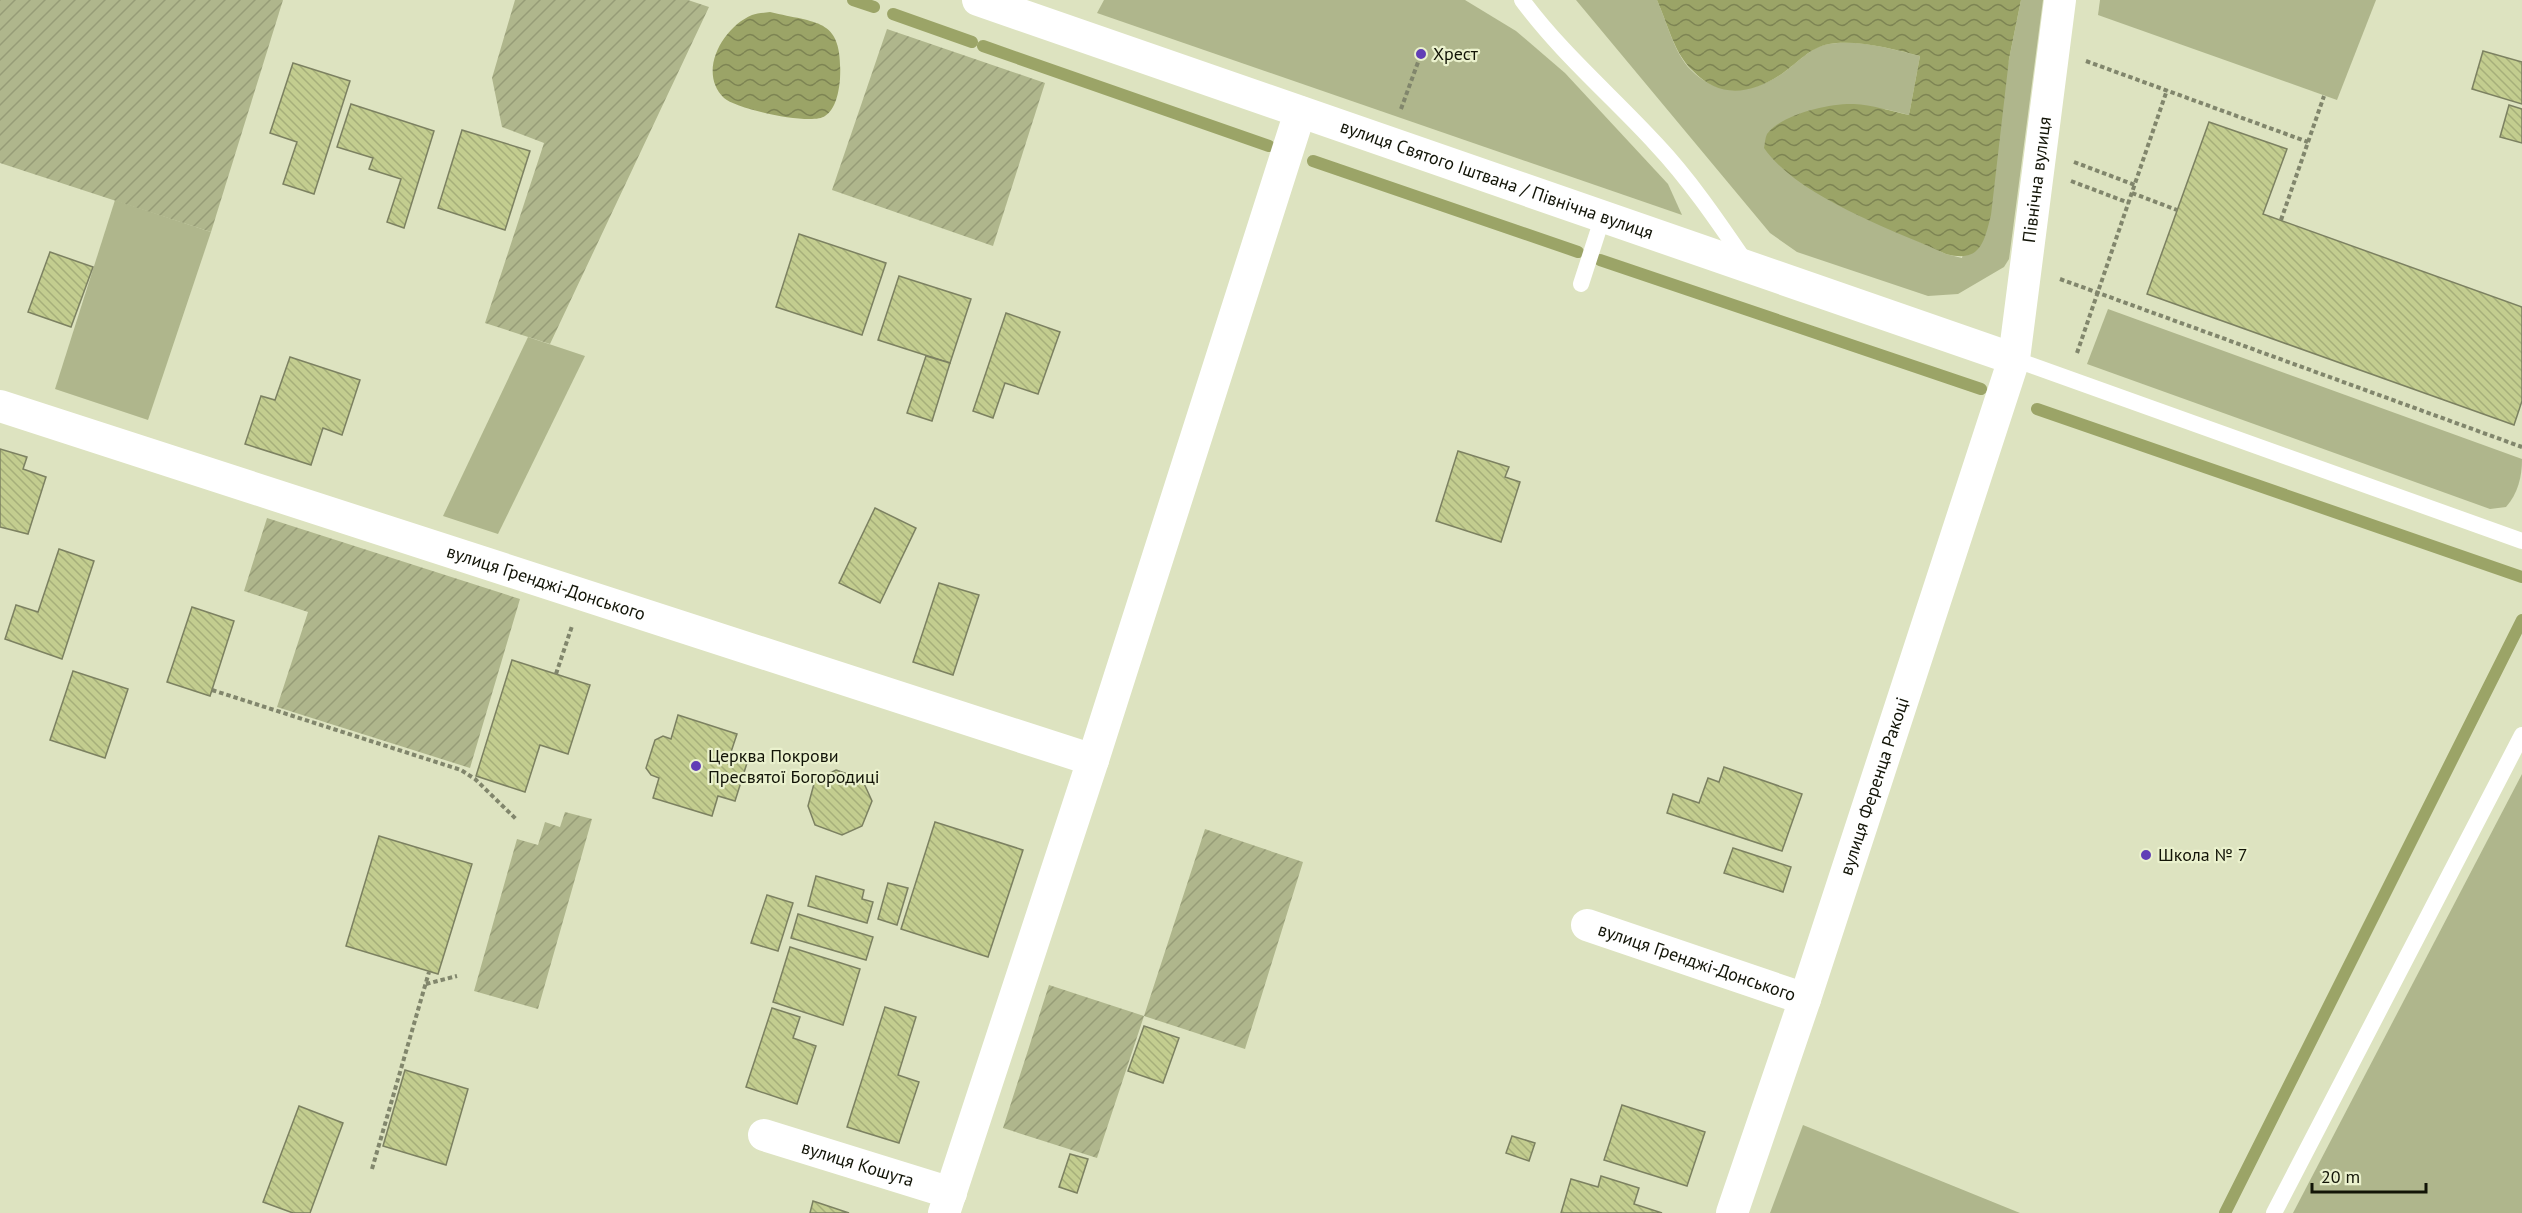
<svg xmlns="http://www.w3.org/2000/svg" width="2522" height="1213" font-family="'PT Sans',sans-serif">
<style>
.grass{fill:#afb68c}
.garden{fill:url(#garden-furrows)}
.water{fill:url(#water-waves)}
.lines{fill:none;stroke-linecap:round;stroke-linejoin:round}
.stream{stroke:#9ba467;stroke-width:12}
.building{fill:url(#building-back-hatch);stroke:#7c8161;stroke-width:1.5}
.path{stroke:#81866c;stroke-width:4;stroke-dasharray:4.5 3;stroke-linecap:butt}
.lane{stroke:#fff;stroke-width:16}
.street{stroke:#fff;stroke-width:32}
.poi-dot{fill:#613eb6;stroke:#eaf1cd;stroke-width:2}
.labels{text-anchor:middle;stroke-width:4.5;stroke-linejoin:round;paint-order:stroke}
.poi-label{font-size:18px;fill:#121407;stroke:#eaf1cd;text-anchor:start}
.street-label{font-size:18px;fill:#121407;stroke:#eaf1cd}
</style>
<defs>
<pattern id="garden-furrows" width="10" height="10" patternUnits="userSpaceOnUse" patternTransform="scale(1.5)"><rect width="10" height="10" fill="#afb68c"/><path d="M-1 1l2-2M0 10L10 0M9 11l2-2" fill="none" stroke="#969c77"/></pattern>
<pattern id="water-waves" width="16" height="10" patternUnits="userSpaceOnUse" patternTransform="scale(1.5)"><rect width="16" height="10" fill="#9ba467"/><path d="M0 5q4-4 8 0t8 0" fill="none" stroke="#7d8453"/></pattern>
<pattern id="building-back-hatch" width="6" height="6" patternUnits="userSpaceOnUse" patternTransform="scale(1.5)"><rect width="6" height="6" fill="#c3cd8f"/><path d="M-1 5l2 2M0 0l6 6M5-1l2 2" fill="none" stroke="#a6af7a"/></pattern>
</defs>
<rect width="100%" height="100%" fill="#dde3c0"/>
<g class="grass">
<path d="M1104,0h361l51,31 49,42 103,111 14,31 -585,-202z"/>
<path d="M1576,0h81c10,22 17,53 34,70 27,28 63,23 92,3 14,-10 29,-27 46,-29 29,-5 64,5 91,12l-11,59 -24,-6 -56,91 117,54 16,4 47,-199 12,-59h22l-34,259 -5,8 -46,27 -30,2 -131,-44 -27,-19z"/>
<path d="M2100,0h276l-39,100 -239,-85z"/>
<path d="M115,200l96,32 -63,188 -93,-31z"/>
<path d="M2108,309l414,150c0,18 -4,34 -16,48l-16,2 -403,-145z"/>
<path d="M528,337l57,19 -87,178 -55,-18z"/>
<path d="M2522,774v439h-229z"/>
<path d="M1803,1125l217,88h-250z"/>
</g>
<g class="garden">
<path d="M0,0h283l-72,232 -211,-69z"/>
<path d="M515,0h173l21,7 -159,337 -65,-21 59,-180 -42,-16 -10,-49z"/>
<path d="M887,29l158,54 -52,163 -161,-56z"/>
<path d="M267,518l253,81 -50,169 -193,-61 31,-95 -64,-21z"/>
<path d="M565,812l27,7 -54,190 -64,-18 43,-152 21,6 7,-23 15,5z"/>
<path d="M1205,829l98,33 -58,187 -101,-33 -47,142 -94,-30 46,-143 95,31z"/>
</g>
<g class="water">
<path d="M1657,0h364l-12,59 -18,156c-7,28 -11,48 -45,39 -55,-25 -148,-57 -182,-106 1,-5 1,-10 3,-14 15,-20 63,-31 87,-30 18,1 37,7 55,11l11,-59c-25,-7 -65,-17 -91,-12 -18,3 -32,19 -46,29 -31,21 -63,27 -91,-3 -18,-17 -25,-48 -35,-70z"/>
<path d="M770,12c50,12 73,6 70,67 -1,12 -4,30 -15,37 -13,10 -89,-7 -101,-18 -27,-26 -1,-71 28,-83 5,-2 12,-2 18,-3z"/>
</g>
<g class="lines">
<g class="stream">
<path d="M853,0l21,7"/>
<path d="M893,14l79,28"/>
<path d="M983,46l286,100"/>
<path d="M1313,161l265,91"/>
<path d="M1600,260l381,129"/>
<path d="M2037,409l485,168"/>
<path d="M2225,1213l297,-593"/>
</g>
</g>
<g class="building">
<path d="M2483,51l39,11v42l-50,-15z"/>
<path d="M293,63l57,18 -36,113 -31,-10 14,-42 -27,-9z"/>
<path d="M351,104l83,27 -30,97 -17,-6 14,-43 -32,-10 4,-11 -36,-11z"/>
<path d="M2509,105l13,4v34l-22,-6z"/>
<path d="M2209,122l78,27 -24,65 259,93v94l-8,24 -367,-131z"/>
<path d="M462,130l68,21 -25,79 -67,-22z"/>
<path d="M799,234l87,29 -24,72 -86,-28z"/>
<path d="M50,252l43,15 -22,60 -43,-15z"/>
<path d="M899,276l72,23 -21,64 -72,-23z"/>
<path d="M1006,313l54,19 -22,62 -33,-11 -12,35 -20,-7z"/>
<path d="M926,356l24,7 -18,58 -25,-8z"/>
<path d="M290,357l70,23 -18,55 -19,-7 -12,37 -66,-21 16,-48 14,4z"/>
<path d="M0,449l27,8 -4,12 23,8 -18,57 -28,-7z"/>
<path d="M1458,451l51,16 -4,10 15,5 -19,60 -65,-21z"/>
<path d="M875,508l41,20 -36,75 -41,-20z"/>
<path d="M59,549l35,12 -32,98 -57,-20 11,-34 22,7z"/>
<path d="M939,583l40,12 -26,80 -40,-13z"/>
<path d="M192,607l42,14 -24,75 -43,-14z"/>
<path d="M512,660l78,25 -22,69 -28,-9 -15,47 -49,-16z"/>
<path d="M73,671l55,18 -23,69 -55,-18z"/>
<path d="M678,715l59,19 -8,24 18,5 -12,38 -17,-5 -6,20 -59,-18 6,-20 -8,-3 -5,-7 9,-28 8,-4 8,3z"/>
<path d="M1724,767l78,27 -20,57 -115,-38 6,-19 26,9 9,-25 11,4z"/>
<path d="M836,770l26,9 10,22 -10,25 -20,9 -27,-10 -7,-19 7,-26z"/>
<path d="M935,822l88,28 -35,107 -87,-28z"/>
<path d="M379,836l93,28 -34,110 -92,-28z"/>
<path d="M1733,848l58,19 -8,25 -59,-19z"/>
<path d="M816,876l48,14 -2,9 11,3 -6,21 -59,-17z"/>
<path d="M888,883l20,5 -11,37 -19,-6z"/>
<path d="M767,895l26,8 -15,48 -27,-8z"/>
<path d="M798,914l75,23 -7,23 -75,-22z"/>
<path d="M790,947l70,22 -17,56 -70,-23z"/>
<path d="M885,1007l31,10 -18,58 21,7 -20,61 -52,-16z"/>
<path d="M772,1008l28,9 -7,21 23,8 -19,58 -51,-17z"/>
<path d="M1144,1026l35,12 -16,45 -35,-12z"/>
<path d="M405,1070l63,19 -22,76 -63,-19z"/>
<path d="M1622,1105l83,27 -18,54 -83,-26z"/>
<path d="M299,1106l44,17 -33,90h-17l-30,-11z"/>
<path d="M1512,1136l23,7 -6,18 -23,-8z"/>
<path d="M1070,1154l18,5 -11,34 -18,-6z"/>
<path d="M1601,1176l38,12 -5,16 28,9h-101l10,-34 27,8z"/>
<path d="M813,1201l36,12h-39z"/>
</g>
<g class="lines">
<g class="path">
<path d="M2086,61l222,81"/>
<path d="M1401,109l20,-55"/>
<path d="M2074,162l61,23"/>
<path d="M2071,181l58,22"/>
<path d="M2132,193l45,17"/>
<path d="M2281,220l43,-124"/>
<path d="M2060,279l462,168"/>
<path d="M2077,353l90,-263"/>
<path d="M556,674l16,-48"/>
<path d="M212,690l249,80 14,9 41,40"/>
<path d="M426,984l31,-8"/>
<path d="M372,1169l57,-197"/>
</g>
<g class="lane">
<path d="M1522,0c39,53 90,96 134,144 34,36 63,79 91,120"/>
<path d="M1581,284l22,-68"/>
<path d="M2014,359l508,182"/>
<path d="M2274,1213l248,-478"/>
</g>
<g class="street">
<path id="s1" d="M978,0l1036,359"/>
<path id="s2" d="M0,406l1093,354"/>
<path id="s3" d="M1587,925l218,74"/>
<path id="s4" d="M764,1135l187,58"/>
<path d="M944,1213l149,-453 207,-648"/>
<path id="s5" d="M1732,1213l73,-214 209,-640 46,-359"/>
</g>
</g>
<g class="poi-dot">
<circle cx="1421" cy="54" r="6"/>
<circle cx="696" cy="766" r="6"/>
<circle cx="2146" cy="855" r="6"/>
</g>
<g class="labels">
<g class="poi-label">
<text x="1433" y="60">Хрест</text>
<text x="708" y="762">Церква Покрови<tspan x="708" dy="21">Пресвятої Богородиці</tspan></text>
<text x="2158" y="861">Школа № 7</text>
</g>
<g class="street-label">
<text dy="6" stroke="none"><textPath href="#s1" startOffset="549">вулиця Святого Іштвана / Північна вулиця</textPath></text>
<text dy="6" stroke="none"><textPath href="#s5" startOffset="1080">Північна вулиця</textPath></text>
<text dy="6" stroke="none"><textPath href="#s2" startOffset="574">вулиця Гренджі-Донського</textPath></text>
<text dy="6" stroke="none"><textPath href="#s5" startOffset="450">вулиця Ференца Ракоці</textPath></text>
<text dy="6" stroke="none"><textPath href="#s3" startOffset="116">вулиця Гренджі-Донського</textPath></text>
<text dy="6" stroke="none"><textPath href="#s4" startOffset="98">вулиця Кошута</textPath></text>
</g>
</g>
<path d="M2312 1183v9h114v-9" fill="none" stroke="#121407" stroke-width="3"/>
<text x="2321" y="1183" font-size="18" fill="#121407" stroke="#eaf1cd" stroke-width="4.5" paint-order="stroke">20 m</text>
</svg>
